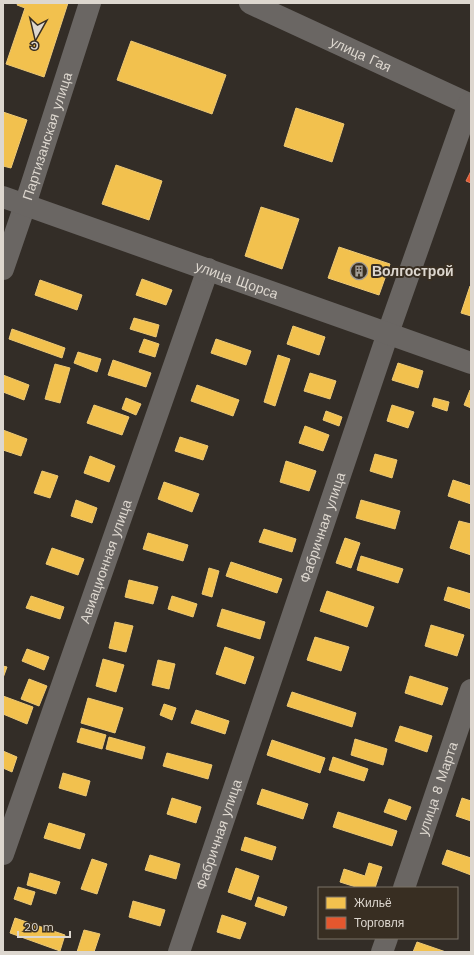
<svg xmlns="http://www.w3.org/2000/svg" width="474" height="955" font-family="'Work Sans',sans-serif">
<style>
.homes{fill:#f2c14e;stroke:#ecc875}
.shops{fill:#e4572e;stroke:#e27d5e}
.lines{fill:none;stroke-linecap:round;stroke-linejoin:round}
.minor{stroke:#6a6663;stroke-width:22}
.major{stroke:#6a6663;stroke-width:22}
.labels{text-anchor:middle;stroke-width:4;stroke-linejoin:round;paint-order:stroke}
.street-label{font-size:14px;fill:#ddd7cf;stroke:#382e22}
.poi-label{font-size:14px;font-weight:bold;fill:#ddd7cf;stroke:#382e22;text-anchor:start}
</style>
<rect width="100%" height="100%" fill="#332d27"/>
<g class="homes">
<path d="M18,3h50l-24,74 -38,-13 19,-56 -8,-3z"/>
<path d="M131,41l95,34 -14,39 -95,-34z"/>
<path d="M296,108l48,16 -12,38 -48,-16z"/>
<path d="M3,112l24,8 -16,48 -8,-2z"/>
<path d="M116,165l46,16 -13,39 -47,-16z"/>
<path d="M261,207l38,12 -17,50 -37,-13z"/>
<path d="M339,247l51,17 -11,31 -51,-17z"/>
<path d="M142,279l30,11 -6,15 -30,-10z"/>
<path d="M40,280l42,15 -5,15 -42,-15z"/>
<path d="M470,286h1v30l-10,-3z"/>
<path d="M134,318l25,7 -3,12 -26,-8z"/>
<path d="M293,326l32,11 -6,18 -32,-11z"/>
<path d="M12,329l53,19 -3,10 -53,-19z"/>
<path d="M144,339l15,5 -4,13 -16,-5z"/>
<path d="M216,339l35,12 -5,14 -35,-12z"/>
<path d="M78,352l23,7 -4,13 -23,-9z"/>
<path d="M278,355l12,4 -15,47 -11,-4z"/>
<path d="M113,360l38,13 -5,14 -38,-12z"/>
<path d="M398,363l25,8 -5,17 -26,-8z"/>
<path d="M55,364l15,4 -10,35 -15,-4z"/>
<path d="M310,373l26,8 -6,18 -26,-8z"/>
<path d="M3,375l26,10 -5,15 -21,-8z"/>
<path d="M197,385l42,15 -6,16 -42,-15z"/>
<path d="M470,390h1v18l-7,-3z"/>
<path d="M126,398l15,6 -5,11 -14,-6z"/>
<path d="M434,398l15,4 -2,9 -15,-5z"/>
<path d="M94,405l35,12 -7,18 -35,-12z"/>
<path d="M392,405l22,7 -6,16 -21,-7z"/>
<path d="M326,411l16,6 -3,9 -16,-6z"/>
<path d="M305,426l24,9 -6,16 -24,-8z"/>
<path d="M3,430l24,9 -6,17 -18,-6z"/>
<path d="M180,437l28,9 -5,14 -28,-9z"/>
<path d="M375,454l22,6 -5,18 -22,-7z"/>
<path d="M90,456l25,10 -6,16 -25,-9z"/>
<path d="M286,461l30,10 -7,20 -29,-9z"/>
<path d="M42,471l16,5 -8,22 -16,-5z"/>
<path d="M453,480l18,6v18l-23,-8z"/>
<path d="M164,482l35,12 -7,18 -34,-13z"/>
<path d="M76,500l21,8 -5,15 -21,-7z"/>
<path d="M361,500l39,11 -5,18 -39,-11z"/>
<path d="M459,521l12,3v31l-21,-7z"/>
<path d="M264,529l32,10 -4,13 -33,-10z"/>
<path d="M148,533l40,12 -5,16 -40,-12z"/>
<path d="M345,538l15,5 -9,25 -15,-5z"/>
<path d="M52,548l32,11 -6,16 -32,-11z"/>
<path d="M361,556l42,13 -5,14 -41,-13z"/>
<path d="M231,562l51,17 -5,14 -51,-17z"/>
<path d="M209,568l10,3 -7,26 -10,-3z"/>
<path d="M129,580l29,7 -5,17 -28,-7z"/>
<path d="M448,587l23,7v15l-27,-9z"/>
<path d="M327,591l47,16 -7,20 -47,-16z"/>
<path d="M31,596l33,11 -4,12 -34,-11z"/>
<path d="M172,596l25,8 -4,13 -25,-8z"/>
<path d="M222,609l43,13 -5,17 -43,-13z"/>
<path d="M115,622l18,4 -7,26 -17,-4z"/>
<path d="M431,625l33,10 -7,21 -32,-10z"/>
<path d="M315,637l34,10 -8,24 -34,-11z"/>
<path d="M225,647l29,10 -9,27 -29,-10z"/>
<path d="M27,649l22,8 -5,13 -22,-9z"/>
<path d="M103,659l21,6 -8,27 -20,-6z"/>
<path d="M158,660l17,4 -6,25 -17,-4z"/>
<path d="M3,666l4,1 -4,11z"/>
<path d="M410,676l38,12 -6,17 -37,-12z"/>
<path d="M29,679l18,7 -8,20 -18,-7z"/>
<path d="M292,692l64,21 -4,14 -65,-21z"/>
<path d="M3,696l30,11 -6,17 -24,-10z"/>
<path d="M88,698l35,10 -8,25 -34,-10z"/>
<path d="M164,704l12,4 -4,12 -12,-5z"/>
<path d="M196,710l33,11 -4,13 -34,-11z"/>
<path d="M400,726l32,10 -5,16 -32,-11z"/>
<path d="M81,728l25,7 -4,14 -25,-7z"/>
<path d="M109,737l36,10 -3,12 -36,-10z"/>
<path d="M355,739l32,10 -4,16 -32,-10z"/>
<path d="M272,740l53,18 -5,15 -53,-18z"/>
<path d="M3,751l14,6 -5,15 -9,-4z"/>
<path d="M167,753l45,12 -4,14 -45,-13z"/>
<path d="M333,757l35,12 -4,12 -35,-11z"/>
<path d="M63,773l27,8 -4,15 -27,-8z"/>
<path d="M262,789l46,15 -5,15 -46,-15z"/>
<path d="M172,798l29,9 -5,16 -29,-9z"/>
<path d="M462,798l9,3v20l-15,-5z"/>
<path d="M389,799l22,8 -5,13 -22,-8z"/>
<path d="M338,812l59,19 -5,15 -59,-19z"/>
<path d="M49,823l36,11 -5,15 -36,-11z"/>
<path d="M245,837l31,10 -4,13 -31,-10z"/>
<path d="M447,850l24,8v17l-29,-11z"/>
<path d="M150,855l30,9 -4,15 -31,-9z"/>
<path d="M92,859l15,5 -10,30 -16,-5z"/>
<path d="M369,863l13,4 -7,21h-16l-19,-6 4,-13 21,7z"/>
<path d="M236,868l23,8 -8,24 -23,-8z"/>
<path d="M30,873l30,9 -4,12 -29,-9z"/>
<path d="M18,887l17,5 -4,13 -17,-6z"/>
<path d="M258,897l29,10 -3,9 -29,-10z"/>
<path d="M133,901l32,9 -5,16 -31,-9z"/>
<path d="M222,915l24,8 -6,16 -23,-7z"/>
<path d="M15,918l50,17 -5,16 -50,-18z"/>
<path d="M84,930l16,4 -6,18h-17z"/>
<path d="M417,942l29,10h-33z"/>
</g>
<path class="shops" d="M471,171v12l-5,-2z"/>
<g class="lines">
<g class="minor">
<path id="s1" d="M250,3l221,102"/>
<path id="s2" d="M3,269l22,-64 65,-202"/>
<path id="s3" d="M3,854l205,-585"/>
<path id="s4" d="M404,888l67,-198"/>
<path id="s5" d="M179,952l209,-619 81,-229"/>
<path d="M382,952l5,-14"/>
</g>
<path class="major" id="s6" d="M3,197l468,166"/>
</g>
<defs>
<symbol id="building-ring" viewBox="-11 -11 22 22"><circle r="9.5" fill="#382e22" stroke="#a29c94" stroke-width="1.5"/><path d="M-4-6H4V6H1V3H-1V6H-4ZM-2.5-4.3h1.7v1.8h-1.7ZM.8-4.3h1.7v1.8H.8ZM-2.5-1h1.7V.8h-1.7ZM.8-1h1.7V.8H.8Z" fill="#a29c94"/></symbol>
</defs>
<g fill-rule="evenodd">
<use href="#building-ring" x="349" y="261" width="20" height="20"/>
</g>
<g class="labels">
<g class="street-label">
<text dy="5" stroke="none"><textPath href="#s1" startOffset="122">улица Гая</textPath></text>
<text dy="5" stroke="none"><textPath href="#s2" startOffset="140">Партизанская улица</textPath></text>
<text dy="5" stroke="none"><textPath href="#s6" startOffset="248">улица Щорса</textPath></text>
<text dy="5" stroke="none"><textPath href="#s5" startOffset="448">Фабричная улица</textPath></text>
<text dy="5" stroke="none"><textPath href="#s3" startOffset="310">Авиационная улица</textPath></text>
<text dy="5" stroke="none"><textPath href="#s4" startOffset="105">улица 8 Марта</textPath></text>
<text dy="5" stroke="none"><textPath href="#s5" startOffset="124">Фабричная улица</textPath></text>
</g>
<g class="poi-label">
<text x="372" y="276">Волгострой</text>
</g>
</g>
<rect width="474" height="955" fill="none" stroke="#ddd7cf" stroke-width="8"/>
<rect x="318" y="887" width="140" height="52" fill="#382e22" stroke="#7a7267"/>
<rect x="326" y="897" width="20" height="12" fill="#f2c14e" stroke="#7a7267"/>
<text x="354" y="907" font-size="12" fill="#ddd7cf">Жильё</text>
<rect x="326" y="917" width="20" height="12" fill="#e4572e" stroke="#7a7267"/>
<text x="354" y="927" font-size="12" fill="#ddd7cf">Торговля</text>
<g transform="translate(36 36) rotate(188)" stroke="#382e22" stroke-width="3" paint-order="stroke">
<path d="M0-3L7 15L0 10L-7 15Z" fill="#ddd7cf"/>
<text y="-6" font-size="11" font-weight="bold" text-anchor="middle" fill="#ddd7cf">С</text>
</g>
<path d="M18 931v6h52v-6" fill="none" stroke="#ddd7cf" stroke-width="2"/>
<text x="24" y="931" font-size="12" fill="#ddd7cf" stroke="#382e22" stroke-width="3" paint-order="stroke">20 m</text>
</svg>
